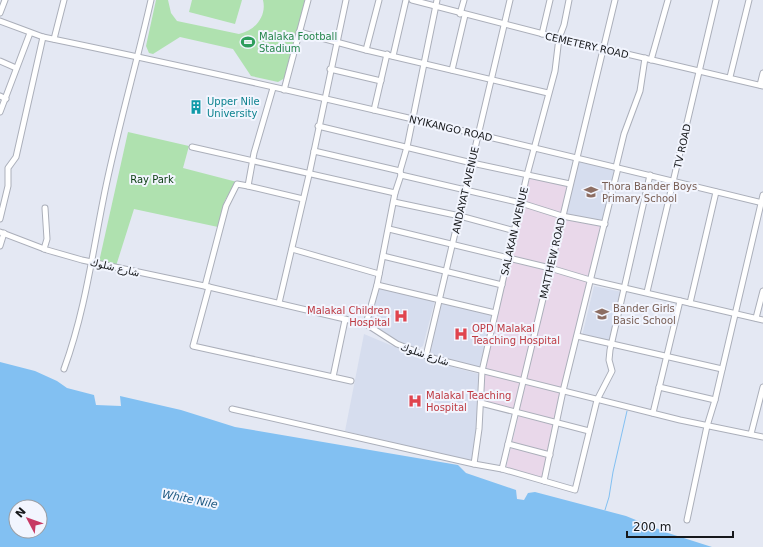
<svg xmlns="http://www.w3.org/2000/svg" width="763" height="547" font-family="'DejaVu Sans','Noto Naskh Arabic',sans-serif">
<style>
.commercial{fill:#e9d8ea}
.built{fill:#d6ddee}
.green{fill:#afe1af}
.water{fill:#82c0f2;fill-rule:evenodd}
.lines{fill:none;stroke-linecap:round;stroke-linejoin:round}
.stream{stroke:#82c0f2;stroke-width:1}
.minor-casing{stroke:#abafba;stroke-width:7}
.minor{stroke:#fff;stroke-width:5}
.labels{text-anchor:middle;stroke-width:4;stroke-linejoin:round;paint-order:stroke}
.leisure-label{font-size:10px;fill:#27864d;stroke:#f2f5fe;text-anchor:start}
.street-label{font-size:10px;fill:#16181b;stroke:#f2f5fe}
.culture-label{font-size:10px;fill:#0d838f;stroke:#f2f5fe;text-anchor:start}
.park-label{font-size:10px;fill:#083b0e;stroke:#f2f5fe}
.education-label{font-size:10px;fill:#785e54;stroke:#f2f5fe;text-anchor:start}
.health-label{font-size:10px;fill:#be3a42;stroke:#f2f5fe;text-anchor:start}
.water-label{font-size:11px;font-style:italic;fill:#1d5881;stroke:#f2f5fe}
</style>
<rect width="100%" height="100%" fill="#e4e8f3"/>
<path class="commercial" d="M530,178l37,6 -5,31 39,10 -58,253 -37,-10 13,-54 -37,-10 3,-35 11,-43 15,-75z"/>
<g class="built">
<path d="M579,159l37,10 -12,53 -39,-7z"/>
<path d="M594,286l28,6 -12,50 -28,-6z"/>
<path d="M379,287l56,13 -12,46 -4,2 -23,-7 -26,-19z"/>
<path d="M440,301l53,12 -14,55 -49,-13z"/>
<path d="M364,334l62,26 53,14 -2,55 -4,33 -128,-31z"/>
</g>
<g class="green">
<path d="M156,0h12l3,13 6,8 62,13c16,-3 28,-18 24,-34h42l-20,78 -7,4 -27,-6 -18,-27 -53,-12 -27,17 -4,-1 -3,-7z"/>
<path d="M192,0h50l-7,24 -46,-12z"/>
<path d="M128,132l61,14 -6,22 54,14 -12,18 -7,27 -84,-18 -18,57 -17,-4z"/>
</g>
<path class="water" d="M0,362l35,9 22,10 10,7 27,7 2,10 25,1 -1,-10 61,14 54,17 223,38 8,8 50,17 1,9 7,1 4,-7 7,-1 91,24 42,17 44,14h-712zM16,507h24v24h-24z"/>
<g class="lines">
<path class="stream" d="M605,510l4,-13 4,-25 14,-61"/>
<defs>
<g id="minor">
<path d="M412,0l147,38 204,48"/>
<path d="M0,13l5,-13"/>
<path d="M460,14l4,-14"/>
<path d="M0,21l43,16c242,50 481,108 720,166"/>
<path d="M299,32l67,18 182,43"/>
<path d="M542,34l8,-34"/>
<path d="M54,39l10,-39"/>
<path d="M366,50l13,-50"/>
<path d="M393,56l13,-56"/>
<path d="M651,60l17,-60"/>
<path d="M0,61l16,7"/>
<path d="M330,69l51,12"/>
<path d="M452,70l13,-55"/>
<path d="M730,77l19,-77"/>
<path d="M760,85l3,-12"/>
<path d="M284,90l24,-90"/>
<path d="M0,96l6,3"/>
<path d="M374,110l13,-56"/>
<path d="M0,112l30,-79"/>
<path d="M318,126l154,37 98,21"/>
<path d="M192,147l203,46"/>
<path d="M314,151l86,20"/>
<path d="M616,167l8,-33 16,-43 5,-33"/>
<path d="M401,175l120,28 41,13 43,8"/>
<path d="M248,186l55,13"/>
<path d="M394,202l66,14 55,15"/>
<path d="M0,219l8,-33v-18l8,-11 27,-120"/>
<path d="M389,229l161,39 40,12 173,40"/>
<path d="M0,232l47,18 35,10 127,27 157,37 31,20 39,15 244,61 83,17"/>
<path d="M0,246l4,-13"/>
<path d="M44,249l3,-10 -2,-31"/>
<path d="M292,249l87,25"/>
<path d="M383,256l119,29"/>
<path d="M377,285l118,28"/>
<path d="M205,286l21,-80 11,-22 11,2 6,-33 19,-65"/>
<path d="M209,287l-16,59 140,31"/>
<path d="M647,292l69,-292"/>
<path d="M279,303l30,-128 37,-175"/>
<path d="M690,303l26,-111"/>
<path d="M756,318l7,-27"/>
<path d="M345,320l-12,57 18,4"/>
<path d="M366,324l11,-39 18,-92 6,-18 -1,-4 7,-24 30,-147"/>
<path d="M577,336l145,33"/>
<path d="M426,356l84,-356"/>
<path d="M64,369c22,-60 29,-121 42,-183 13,-62 31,-124 45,-186"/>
<path d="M659,387l56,13"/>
<path d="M481,403l108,28"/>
<path d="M232,409l242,55 28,5 42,12 19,-90 55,-223"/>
<path d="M653,413l27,-112"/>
<path d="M751,434l12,-47"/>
<path d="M508,444l42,11"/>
<path d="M474,464l5,-35 3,-58 45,-196 28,-104 4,-33 5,-13 5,-25"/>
<path d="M502,469l113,-469"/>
<path d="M544,481l31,9 22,-90 15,-29 -3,-11 1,-10 40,-175"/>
<path d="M687,520l20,-94 8,-26 48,-205"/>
</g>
</defs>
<use href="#minor" class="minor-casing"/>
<use href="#minor" class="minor"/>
</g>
<defs>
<symbol id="stadium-bare" viewBox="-9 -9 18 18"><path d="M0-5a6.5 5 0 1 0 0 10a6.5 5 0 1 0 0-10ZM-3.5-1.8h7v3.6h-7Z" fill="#2e9e5b" stroke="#f2f5fe" stroke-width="2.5" paint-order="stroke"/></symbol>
<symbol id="building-bare" viewBox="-9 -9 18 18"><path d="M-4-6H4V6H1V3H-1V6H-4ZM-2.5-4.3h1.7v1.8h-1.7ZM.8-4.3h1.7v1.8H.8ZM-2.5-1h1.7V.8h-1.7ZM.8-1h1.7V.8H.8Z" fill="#0f9aa8" stroke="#f2f5fe" stroke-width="2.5" paint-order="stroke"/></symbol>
<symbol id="school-bare" viewBox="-9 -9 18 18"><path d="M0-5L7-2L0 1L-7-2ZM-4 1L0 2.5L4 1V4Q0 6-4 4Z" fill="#8d6e63" stroke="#f2f5fe" stroke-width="2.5" paint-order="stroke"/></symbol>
<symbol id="hospital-bare" viewBox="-9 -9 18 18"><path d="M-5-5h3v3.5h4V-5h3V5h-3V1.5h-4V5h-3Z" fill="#e0444e" stroke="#f2f5fe" stroke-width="2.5" paint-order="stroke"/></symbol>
</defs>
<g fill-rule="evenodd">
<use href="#stadium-bare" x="238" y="32" width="20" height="20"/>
<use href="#building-bare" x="186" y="97" width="20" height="20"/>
<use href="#school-bare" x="581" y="182" width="20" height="20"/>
<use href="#school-bare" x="592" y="304" width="20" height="20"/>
<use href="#hospital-bare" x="391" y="306" width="20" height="20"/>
<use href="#hospital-bare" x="451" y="324" width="20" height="20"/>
<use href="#hospital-bare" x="405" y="391" width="20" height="20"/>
</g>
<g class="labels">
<g class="leisure-label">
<text x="259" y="40">Malaka Football<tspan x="259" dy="12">Stadium</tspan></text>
</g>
<g class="street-label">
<text transform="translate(587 45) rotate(13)" y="4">CEMETERY ROAD</text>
<text transform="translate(451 128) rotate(13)" y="4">NYIKANGO ROAD</text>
<text transform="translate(682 146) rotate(-77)" y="4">TV ROAD</text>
<text transform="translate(465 190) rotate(-77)" y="4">ANDAYAT AVENUE</text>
<text transform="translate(514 231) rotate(-77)" y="4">SALAKAN AVENUE</text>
<text transform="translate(552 258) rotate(-77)" y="4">MATTHEW ROAD</text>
<text transform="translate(115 267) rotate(13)" y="4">شارع شلوك</text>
<text transform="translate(425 354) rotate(19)" y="4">شارع شلوك</text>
</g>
<g class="culture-label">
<text x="207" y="105">Upper Nile<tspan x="207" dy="12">University</tspan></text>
</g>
<g class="park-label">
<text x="152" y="183">Ray Park</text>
</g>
<g class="education-label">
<text x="602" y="190">Thora Bander Boys<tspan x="602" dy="12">Primary School</tspan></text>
<text x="613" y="312">Bander Girls<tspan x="613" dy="12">Basic School</tspan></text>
</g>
<g class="health-label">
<text x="390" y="314" text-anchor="end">Malakal Children<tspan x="390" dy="12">Hospital</tspan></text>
<text x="472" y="332">OPD Malakal<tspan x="472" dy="12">Teaching Hospital</tspan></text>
<text x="426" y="399">Malakal Teaching<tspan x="426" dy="12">Hospital</tspan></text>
</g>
<g class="water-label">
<text transform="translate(190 499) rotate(11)" y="4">White Nile</text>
</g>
</g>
<g transform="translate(28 519) rotate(311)"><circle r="19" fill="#f2f5fe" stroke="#9a9da3"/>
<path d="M0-3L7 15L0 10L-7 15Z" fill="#c73964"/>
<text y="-6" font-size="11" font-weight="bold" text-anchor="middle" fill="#16181b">N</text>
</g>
<path d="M627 531v6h106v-6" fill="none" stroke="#16181b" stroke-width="2"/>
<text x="633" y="531" font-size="12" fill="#16181b" stroke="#f2f5fe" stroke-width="3" paint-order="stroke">200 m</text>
</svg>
